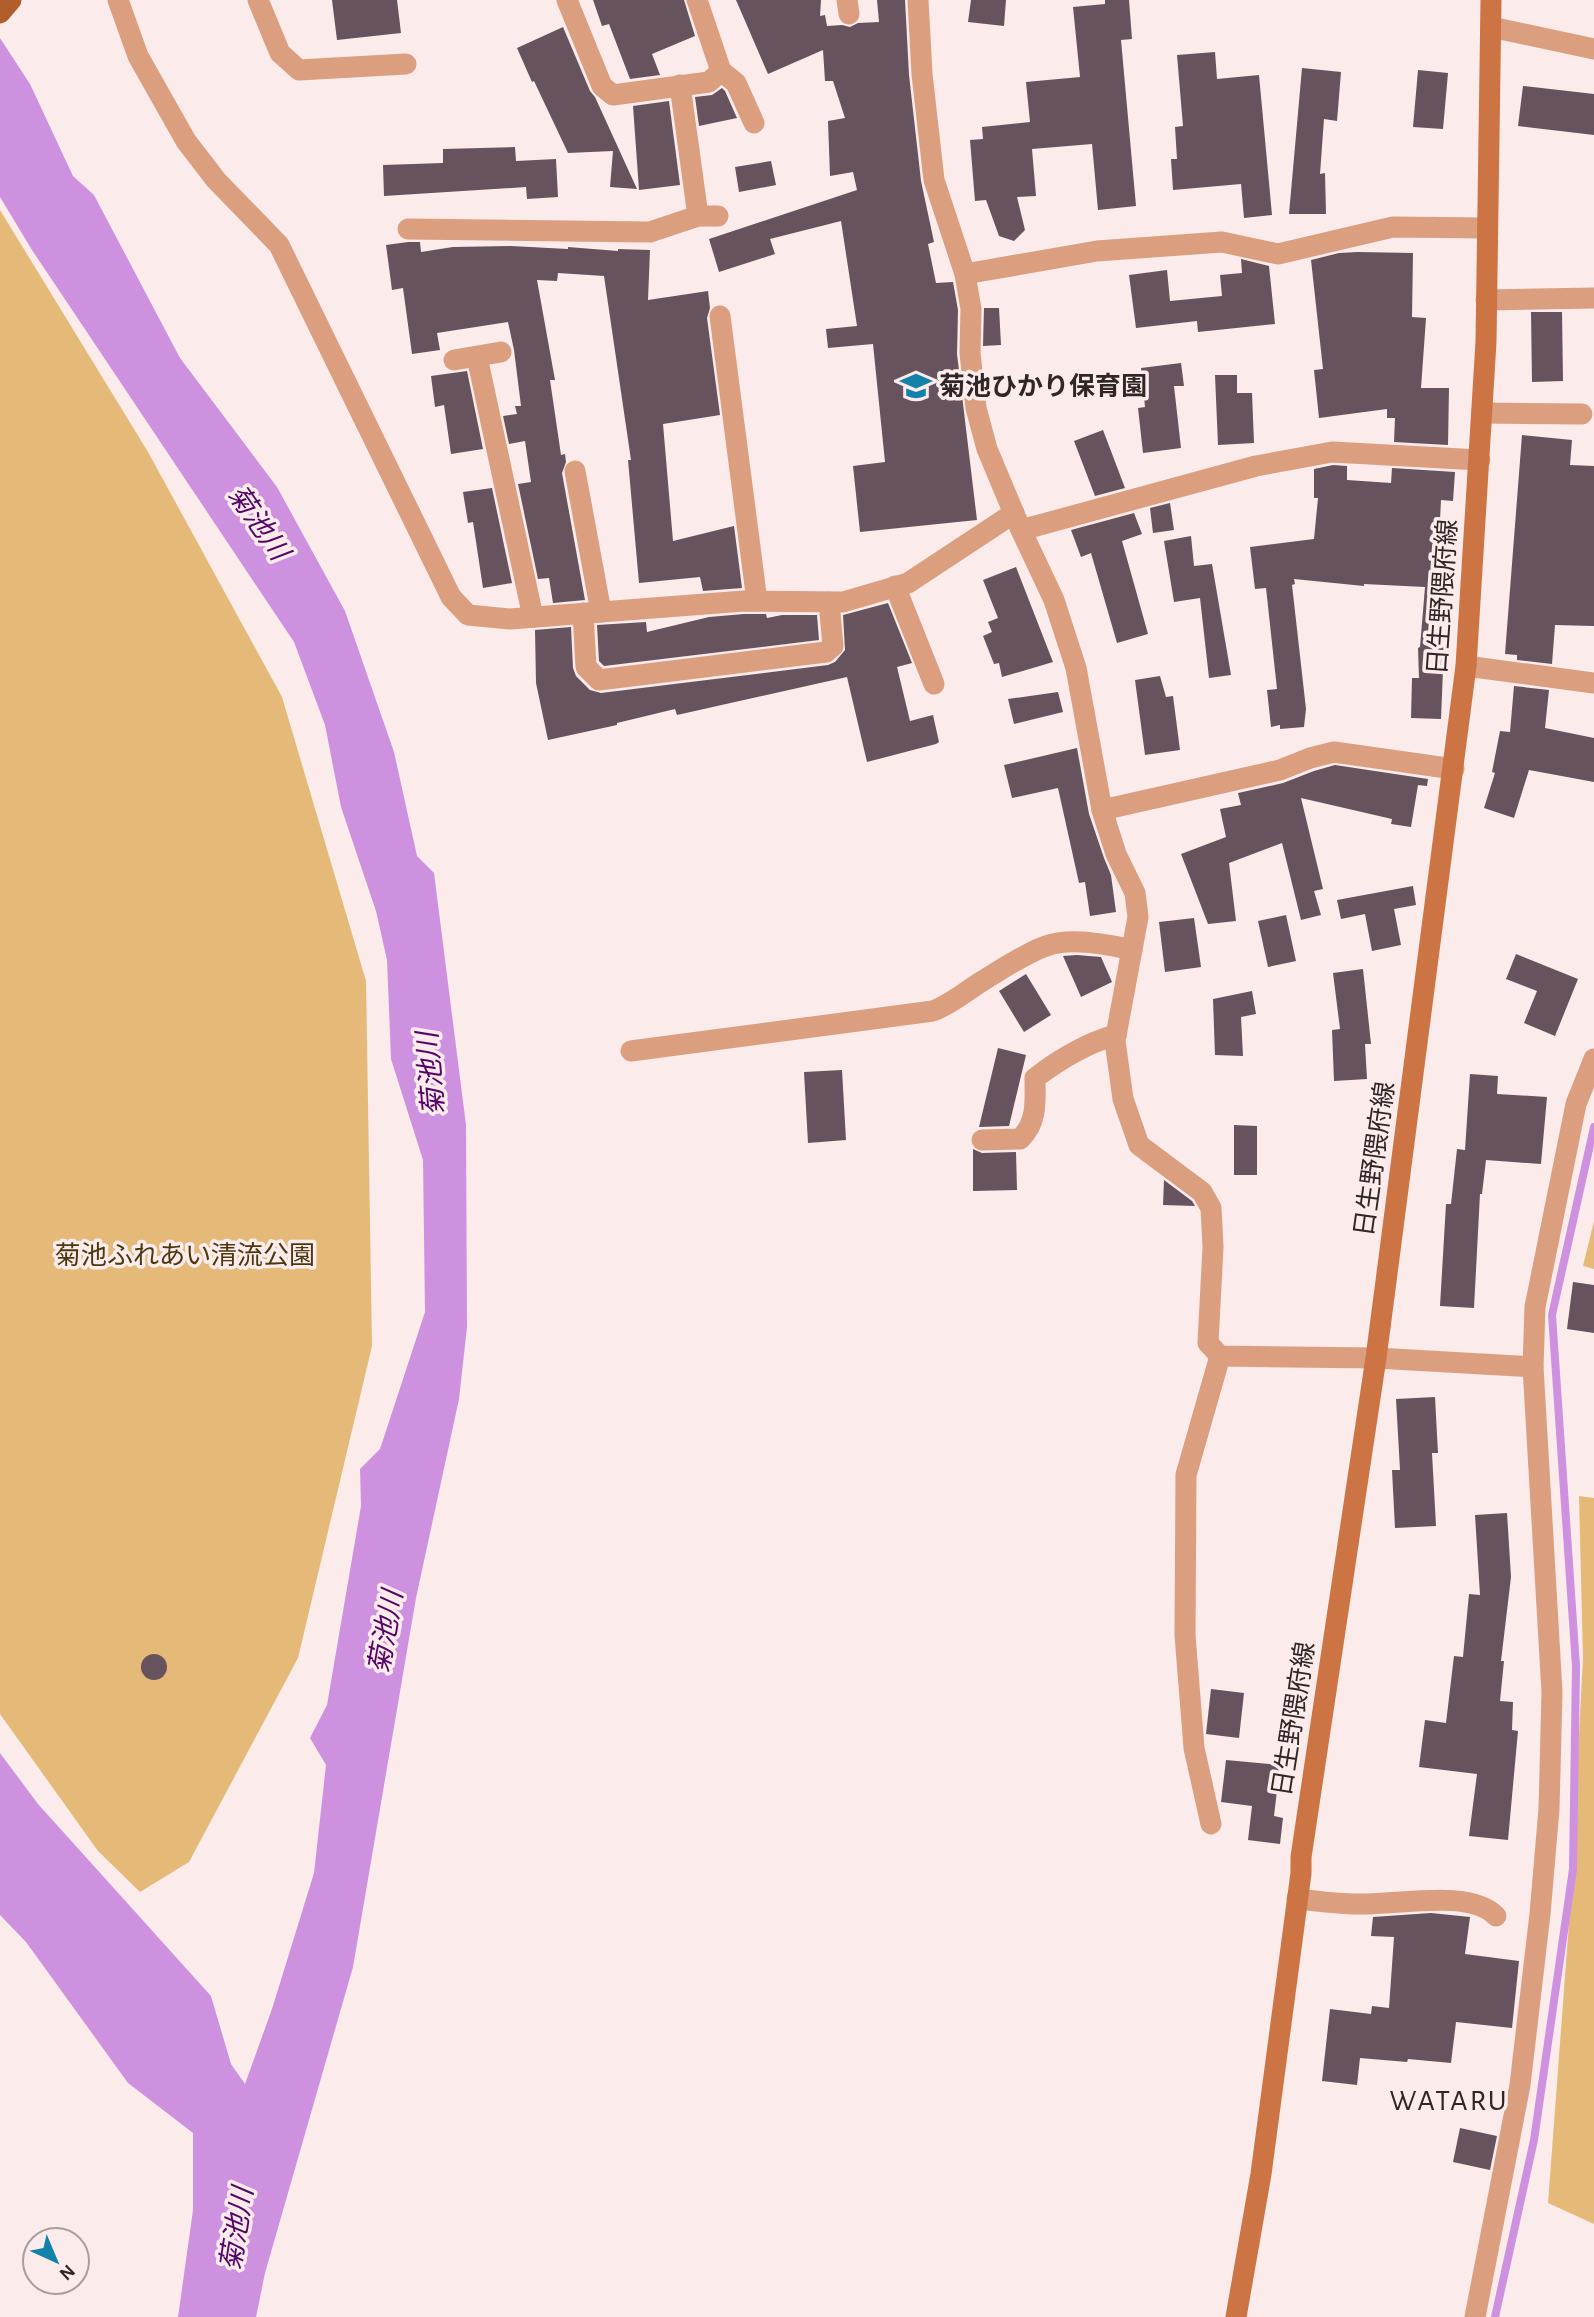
<svg xmlns="http://www.w3.org/2000/svg" width="1594" height="2317" font-family="'Alegreya Sans','Noto Sans JP',sans-serif">
<style>
.green{fill:#e5ba78}
.water{fill:#ce91df}
.lines{fill:none;stroke-linecap:round;stroke-linejoin:round}
.stream{stroke:#ce91df;stroke-width:8}
.building{fill:#67535d}
.street{stroke:#db9e7f;stroke-width:21}
.secondary{stroke:#cc7444;stroke-width:21}
.primary{stroke:#b25d2c;stroke-width:21}
.labels{text-anchor:middle;stroke-width:7;stroke-linejoin:round;paint-order:stroke}
.poi-label{font-size:26px;font-weight:bold;fill:#302626;stroke:#fbebeb;text-anchor:start}
.street-label{font-size:26px;fill:#302626;stroke:#fbebeb}
.park-label{font-size:26px;fill:#4d370f;stroke:#fbebeb}
.water-label{font-size:28px;font-style:italic;fill:#560468;stroke:#fbebeb}
.quarter-label{font-size:30px;letter-spacing:2px;fill:#302626;stroke:#fbebeb}
</style>
<rect width="100%" height="100%" fill="#fbebeb"/>
<g class="green">
<path d="M0,210l148,242 134,245 84,284 6,365 -74,312 -109,204 -49,30 -42,-41 -98,-137z"/>
<path d="M1594,1221v48l-11,-3z"/>
<path d="M1579,1496l15,2v726l-46,-21 22,-293 13,-252z"/>
</g>
<path class="water" d="M0,38l30,46 43,92 21,19 86,163 97,129 68,124 49,141 23,104 17,17 32,252 1,202 -8,72 -43,199 -63,369 -88,306 -9,44h-78l15,-107v-77l-65,-50 -102,-141 -26,-27v-162l38,51 173,192 20,68 14,20 27,-75 42,-136 12,-108 -16,-27 17,-33 34,-199 -1,-37 20,-20 45,-137 -2,-152 -32,-101 -4,-99 -11,-49 -35,-104 -16,-82 -31,-83 -262,-392 -32,-53z"/>
<g class="lines">
<path class="stream" d="M1495,2317l39,-177 39,-271 3,-203 -24,-351 42,-188"/>
</g>
<g class="building">
<path d="M332,0h65l4,33 -64,7z"/>
<path d="M593,0h91l11,36 -43,18 8,21 -30,4 -21,-55 -7,2z"/>
<path d="M736,0h85l-1,16 5,-1 2,11 15,-1 8,2 8,-4 21,-1 -2,-22h28l4,75 12,106 13,61 -6,2 8,39 17,-1 5,28 -1,44 20,166 -117,12 -7,-66 32,-4 -12,-118 -45,4 -2,-19 31,-3 -16,-105 -71,18 5,15 -56,18 -10,-33 148,-49 -4,-18 -23,4 -2,-55 17,-3 -12,-37h-8l-2,-31 -55,24z"/>
<path d="M971,0h35l-2,26 -36,-4z"/>
<path d="M1105,0h24l3,39 -11,1 15,166 -38,4 -6,-66 -60,5 4,47 -19,1 8,33 -11,11 -15,-5 -13,-36 -11,1 -5,-61 13,-1 -1,-12 48,-5 -4,-40 54,-5 -7,-70 32,-3z"/>
<path d="M563,27l27,64 5,6 42,92 -27,-2 3,-36 -45,2 -34,-72 -2,1 -15,-34z"/>
<path d="M1215,52l2,27 42,-4 13,140 -28,3 -3,-34 -68,6 -2,-31h6l-2,-32 8,-1 -6,-71z"/>
<path d="M1302,68l39,4 -4,49 -13,-2 -4,55 5,-1 1,41h-37z"/>
<path d="M1418,70l30,3 -5,56 -30,-2z"/>
<path d="M1523,86l71,8v41l-76,-9z"/>
<path d="M722,88l3,3 12,27 -38,8 -4,-29 17,-2z"/>
<path d="M669,101l11,84 -41,5 -6,-84z"/>
<path d="M515,147l1,14 40,-2 2,38 -31,2 -1,-12 -142,9 -1,-31 60,-2v-14z"/>
<path d="M771,161l5,24 -37,7 -4,-25z"/>
<path d="M408,242h12l1,10 32,-5 58,-1 57,3v-2l50,4v-2l32,1 -2,50 60,-9 2,17 -3,10 13,97 -57,9 10,117 61,-15 8,62 -39,3 -3,-14 -61,6 -11,-123h3l-27,-184 -46,-3 -1,8 -20,-1 18,100h-5l11,75 4,-1 1,8 -4,11 23,127 -32,3 -4,-25 -11,1 -20,-95 13,-2 -6,-41 -16,3 -6,-28 14,-2 -2,-8h6l-7,-56 -6,-28 -71,11 3,17 -28,4 -9,-66 -11,2 -6,-45z"/>
<path d="M1358,252l55,1 -1,64 14,1 -5,70h28l-1,57 -54,-3 1,-24h-8v-9l-68,9 -5,-48 9,-1 -12,-109 28,-7z"/>
<path d="M1241,259l28,7 6,58 -77,8 -1,-11 -61,7 -7,-53 38,-5 3,31 52,-5 -2,-21 22,-2z"/>
<path d="M984,308h15l2,37 -18,1z"/>
<path d="M1531,312h31l1,69 -31,1z"/>
<path d="M1181,363l3,23h-10l7,62 -38,5 -5,-45 7,-1 -4,-39z"/>
<path d="M467,371l16,78 -32,5 -7,-49 -9,2 -4,-31z"/>
<path d="M1215,375h22v18h15l2,50 -36,2z"/>
<path d="M1103,430l22,58 -30,8 -21,-55z"/>
<path d="M1522,435l50,5 -2,25 24,1v160l-39,-1 -3,39 -35,-4v-5l-12,-1z"/>
<path d="M1333,465l14,1v14l44,3 1,-15 63,4 -2,29 -12,-1 -2,40 -2,25h3l6,105h-3l-2,49 -30,-1 1,-40h7l-1,-30 2,-1 5,-60 -61,-3v2l-70,-7 1,5 -3,1 14,124 -2,18 -24,2v-4l-9,2 -4,-37 10,-1 -11,-101 -11,1 -5,-42 64,-8 4,-41h-4v-29z"/>
<path d="M492,488l20,95 -29,5 -10,-66 -5,1 -5,-31z"/>
<path d="M1170,503l4,27 -21,3 -3,-25z"/>
<path d="M1134,513l8,21 -20,7 26,93 -31,9 -26,-90 -10,4 -10,-27z"/>
<path d="M1191,536l3,30 18,-2 19,111 -22,3 -9,-80 -26,4 -10,-61z"/>
<path d="M1016,567l37,95 -51,15 -3,-14 -5,1 -11,-28 9,-4 -4,-10 10,-4 -15,-38z"/>
<path d="M888,603l24,60 -15,4 13,54 23,-6 6,27 -3,2 -69,18 -20,-85 -170,38 -2,-6 -58,14v2l-69,15 -12,-57 -1,-53 36,-3 2,41 3,8 14,14 11,3 227,-28 7,-3 10,-12 -2,-35z"/>
<path d="M744,614h22l1,4 15,-3h35l2,25 -215,26 -5,-5 -2,-36 49,-3 1,10 62,-15z"/>
<path d="M1160,676l6,21 7,-1 7,54 -35,5 -10,-75z"/>
<path d="M1514,686l35,4 -4,38 49,10v44l-65,-12 -15,48 -30,-10 11,-35 -3,-1 8,-41 10,1z"/>
<path d="M1058,692l5,20 -49,12 -6,-25z"/>
<path d="M1077,748l12,66 15,44 7,17 5,37 -26,4 -5,-34 -6,1 -21,-95 -46,10 -8,-33z"/>
<path d="M1335,765l93,14 -1,7 -9,-1 -7,42 -20,-3 1,-5 -91,-21 22,91 -9,2 7,24 -20,5 -19,-77 -53,20 7,58 -28,3 -27,-70 45,-17 -6,-28 21,-4 -3,-12 45,-10 31,-12z"/>
<path d="M1413,886l3,19 -22,4 7,36 -29,6 -7,-37 -24,5 -4,-19z"/>
<path d="M1286,915l10,46 -28,6 -10,-46z"/>
<path d="M1194,918l7,49 -36,5 -6,-50z"/>
<path d="M1516,954l62,25 -23,57 -31,-13 13,-32 -31,-12z"/>
<path d="M1077,955l24,2 11,25 -31,15 -18,-41z"/>
<path d="M1363,969l8,75h-6l2,35 -33,2 -2,-51 8,-1 -7,-56z"/>
<path d="M1026,974l25,41 -27,17 -25,-41z"/>
<path d="M1252,991l4,23 -15,3 2,39 -28,-1 -2,-56z"/>
<path d="M998,1048l28,7 -17,71 -30,1z"/>
<path d="M842,1070l4,70 -38,3 -4,-71z"/>
<path d="M1470,1074l28,2 -1,18 50,3 -6,67 -55,-4 -4,34h-2l-6,114 -34,-2 6,-102h5l6,-55 8,1z"/>
<path d="M1234,1125l23,1v49h-23z"/>
<path d="M973,1149l9,4 34,-1 1,38 -44,1z"/>
<path d="M1164,1180l28,21 3,5 -32,-1z"/>
<path d="M1573,1282l21,3v48l-27,-4z"/>
<path d="M1435,1397l3,56h-6l4,73 -41,2 -3,-58h8l-4,-71z"/>
<path d="M1507,1513l4,64 -10,84h3l-4,40 13,1 -1,28 6,1 -10,109 -39,-4 8,-62 -58,-7 6,-47 21,3 8,-67 9,1 6,-63 11,1 -5,-80z"/>
<circle cx="154" cy="1667" r="13"/>
<path d="M1211,1689l33,4 -5,45 -33,-4z"/>
<path d="M1226,1760l54,5 -6,51 9,2 -3,26 -32,-4 4,-34 -31,-4z"/>
<path d="M1431,1913l39,4 -5,37 54,7 -7,67 -56,-6 -5,41 -43,-4 -1,3 -47,-4 -3,27 -35,-4 8,-72 41,5 1,-8 17,2 5,-71 -23,-1 2,-19z"/>
<path d="M1460,2128l37,8 -7,34 -37,-8z"/>
</g>
<g class="lines">
<g class="street">
<path d="M118,0l20,56 48,85 30,39 63,65 172,352 17,18 42,4 234,-18 99,1 65,-19 106,-70"/>
<path d="M258,0l22,53 19,17 107,-6"/>
<path d="M567,0l35,86 11,9 96,-13 12,-11 -24,-71"/>
<path d="M847,0l2,14"/>
<path d="M918,0l4,74 12,106 31,94 6,35 -1,44 6,55 11,41 34,81 33,70 22,68 26,142 14,44 19,39 3,24 -23,124 8,58 16,46 63,47 9,16 2,39 -5,96 12,13 156,2 157,9"/>
<path d="M1491,27l103,22"/>
<path d="M721,71l15,12 18,40"/>
<path d="M680,85l18,131"/>
<path d="M408,229l242,3 48,-16h20"/>
<path d="M965,274l132,-23 125,-9 56,12 115,-27 93,1"/>
<path d="M1486,300l108,-2"/>
<path d="M720,316l37,285"/>
<path d="M477,357l56,260"/>
<path d="M454,360l47,-8"/>
<path d="M1482,413l100,1"/>
<path d="M575,471l26,141"/>
<path d="M1021,530l235,-64 76,-14 148,8"/>
<path d="M895,586l39,98"/>
<path d="M583,613l3,54 13,13 227,-28 7,-6 -4,-44"/>
<path d="M1466,666l128,17"/>
<path d="M1102,810l178,-40 30,-12 24,-6 120,17"/>
<path d="M631,1051l302,-40c19,-7 33,-20 51,-31 18,-11 42,-27 62,-34 24,-9 61,-2 86,4"/>
<path d="M982,1140l38,-1c18,-17 15,-39 15,-61 25,-19 51,-35 81,-43"/>
<path d="M1211,1824l-17,-76 -9,-113 1,-160 34,-119"/>
<path d="M1297,1899c20,2 40,5 60,5 37,2 112,-16 139,12"/>
<path d="M1475,2317l45,-232 20,-171 9,-105 3,-117 -19,-325 2,-60 41,-203 18,-45"/>
</g>
<path class="secondary" d="M1236,2317l25,-143 40,-301v-16l75,-499 90,-692 20,-324 5,-342"/>
<path class="primary" d="M0,13l11,-13"/>
</g>
<defs>
<symbol id="school-bare" viewBox="-9 -9 18 18"><path d="M0-5L7-2L0 1L-7-2ZM-4 1L0 2.5L4 1V4Q0 6-4 4Z" fill="#1182a9" stroke="#fbebeb" stroke-width="2.5" paint-order="stroke"/></symbol>
</defs>
<g fill-rule="evenodd">
<use href="#school-bare" x="894" y="364" width="44" height="44"/>
</g>
<g class="labels">
<g class="poi-label">
<text x="939" y="395">菊池ひかり保育園</text>
</g>
<g class="street-label">
<text transform="translate(1442 597) rotate(-86)" y="9">日生野隈府線</text>
<text transform="translate(1374 1159) rotate(-82)" y="9">日生野隈府線</text>
<text transform="translate(1293 1719) rotate(-81)" y="9">日生野隈府線</text>
</g>
<g class="park-label">
<text x="185" y="1264">菊池ふれあい清流公園</text>
</g>
<g class="water-label">
<text transform="translate(259 522) rotate(55)" y="10">菊池川</text>
<text transform="translate(430 1074) rotate(-95)" y="10">菊池川</text>
<text transform="translate(385 1632) rotate(-80)" y="10">菊池川</text>
<text transform="translate(236 2229) rotate(-81)" y="10">菊池川</text>
</g>
<g class="quarter-label">
<text x="1449" y="2110">WATARU</text>
</g>
</g>
<g transform="translate(56 2261) rotate(136)"><circle r="33" fill="#fbebeb" stroke="#aa9c9c" stroke-width="2"/>
<path d="M0-5L12 26L0 18L-12 26Z" fill="#1182a9"/>
<text y="-10" font-size="19" font-weight="bold" text-anchor="middle" fill="#302626">N</text>
</g>
</svg>
